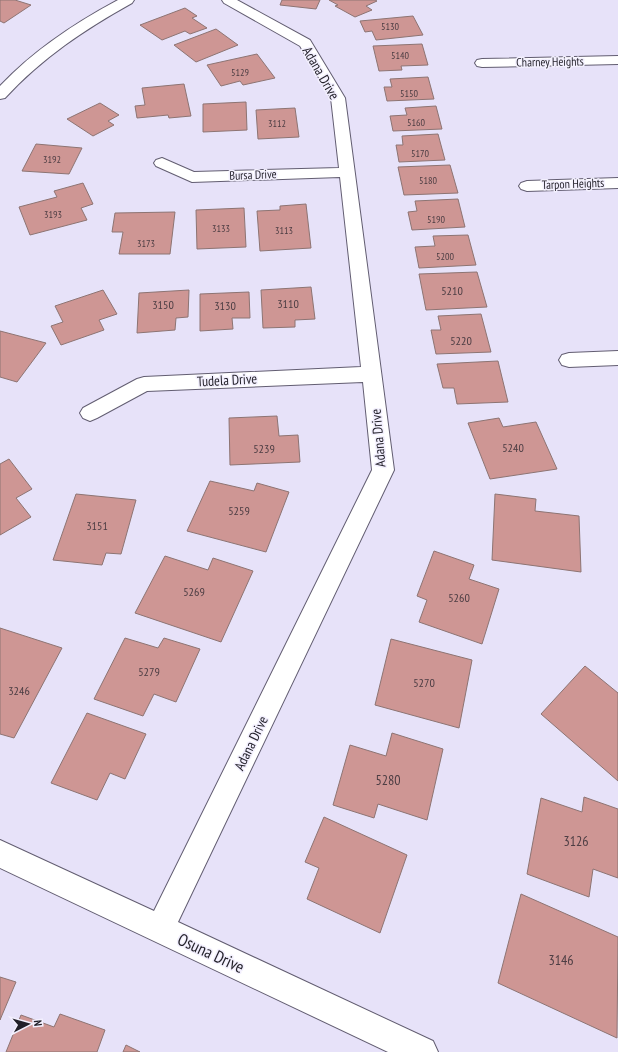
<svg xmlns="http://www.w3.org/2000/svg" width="618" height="1052" font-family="'PT Sans Narrow',sans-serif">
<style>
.building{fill:#ce9694;stroke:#8d7473}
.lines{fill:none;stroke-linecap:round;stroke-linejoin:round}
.minor-casing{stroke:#625d71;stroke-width:2}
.minor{fill:#fff;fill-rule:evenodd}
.labels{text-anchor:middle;stroke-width:3;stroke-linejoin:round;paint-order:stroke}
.far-number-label{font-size:10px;fill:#4c3d43}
.far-street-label{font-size:12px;fill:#211f28;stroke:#f3f0fe}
.number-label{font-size:12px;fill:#4c3d43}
.street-label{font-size:14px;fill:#211f28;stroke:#f3f0fe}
.near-number-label{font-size:14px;fill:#4c3d43}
.near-street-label{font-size:17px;fill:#211f28;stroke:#f3f0fe}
</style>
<rect width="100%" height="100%" fill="#e7e2f9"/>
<g class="building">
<path d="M0,0h15l16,5 -27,18 -4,-2z"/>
<path d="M282,0h38l-4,9 -36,-4z"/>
<path d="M329,0h46l2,1 -11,5 6,4 -17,7 -20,-11 3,-1z"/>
<path d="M185,8l12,8 -5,2 15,10 -17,6 -5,-3 -23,9 -22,-15z"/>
<path d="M413,16l10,19 -47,5 -4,-9 -7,1 -5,-11z"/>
<path d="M216,29l22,16 -42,17 -22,-17z"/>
<path d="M422,44l6,21 -27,1 1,4 -23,1 -6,-25z"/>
<path d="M257,54l18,24 -32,7 -3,-4 -19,5 -14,-21z"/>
<path d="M428,77l6,22 -47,2 -3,-14h8l-2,-8z"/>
<path d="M184,84l7,32 -22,2 -1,-3 -31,3 -2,-12 10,-1 -3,-17z"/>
<path d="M246,102l1,28 -44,2v-28z"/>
<path d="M100,103l19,12 -11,6 6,4 -21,11 -26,-17z"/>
<path d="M436,106l6,23 -49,2 -3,-15 17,-1 -2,-7z"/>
<path d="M295,108l4,29 -41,2 -2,-29z"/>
<path d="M438,134l7,26 -46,2 -3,-17h7l-1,-9z"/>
<path d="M36,144l46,4 -13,26 -47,-3z"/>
<path d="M450,165l8,28 -54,2 -6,-28z"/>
<path d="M83,183l10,21 -12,4 6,12 -57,15 -11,-28 38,-10 -3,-6z"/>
<path d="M458,199l7,28 -53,3 -4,-18 9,-1 -2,-10z"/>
<path d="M306,204l5,44 -51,3 -3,-40 23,-1v-4z"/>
<path d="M244,208l2,39 -49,2 -1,-39z"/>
<path d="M175,212l-5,42h-51l4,-22h-11l3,-19z"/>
<path d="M468,235l8,30 -57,3 -4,-21 20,-1 -2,-10z"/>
<path d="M477,272l10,35 -61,3 -7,-36z"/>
<path d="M311,287l4,32 -20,1v7l-32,1 -2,-38z"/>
<path d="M103,290l14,24 -18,6 5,10 -43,15 -10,-19 12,-4 -8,-16z"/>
<path d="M189,290l-1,27 -12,1 -1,12 -38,3 2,-40z"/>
<path d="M249,292l1,26h-18l1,11 -33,2v-37z"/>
<path d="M481,314l10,38 -55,2 -5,-24h10l-3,-14z"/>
<path d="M0,331l46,12 -29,39 -17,-5z"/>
<path d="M498,361l10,41 -51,2 -3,-16h-11l-6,-24z"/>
<path d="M277,416l2,20 19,-1 2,27 -70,3 -1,-47z"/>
<path d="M499,418l4,9 33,-5 21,47 -67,10 -22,-56z"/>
<path d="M9,459l23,30 -16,9 15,19 -31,18v-71z"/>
<path d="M210,481l44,10 3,-8 32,9 -23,60 -79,-21z"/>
<path d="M76,494l60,6 -15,54 -15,-1 -4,12 -49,-5z"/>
<path d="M495,494l41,5 -1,12 44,5 2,56 -89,-12z"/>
<path d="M434,551l40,14 -5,14 30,10 -17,55 -63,-22 8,-22 -10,-4z"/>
<path d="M165,556l43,14 5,-12 40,13 -32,71 -86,-29z"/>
<path d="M0,628l62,20 -48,90 -14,-4z"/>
<path d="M125,638l33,10 6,-10 36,11 -24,53 -22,-8 -11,22 -49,-17z"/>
<path d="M391,639l81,21 -13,68 -84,-23z"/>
<path d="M585,666l33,27v88l-77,-67z"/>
<path d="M87,713l59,21 -21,45 -15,-6 -13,27 -46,-17z"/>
<path d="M392,733l51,16 -16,71 -49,-16 -4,14 -41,-13 17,-60 36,11z"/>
<path d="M584,797l34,12v69l-25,-9 -4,28 -62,-23 14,-76 41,14z"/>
<path d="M324,817l83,38 -27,78 -73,-34 12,-31 -14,-6z"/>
<path d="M521,894l97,43 -1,101 -119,-55z"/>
<path d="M0,977l16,5 -16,38z"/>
<path d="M60,1014l45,16 -8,22h-91l15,-37 33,12z"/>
<path d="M126,1045l14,7h-17z"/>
</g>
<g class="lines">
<defs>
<g id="minor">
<path d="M118,0h16l-2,3c-47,26 -90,55 -127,95l-5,1v-13c34,-36 75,-63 118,-86z"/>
<path d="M222,0h15l73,40 35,58 49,372 -216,452 255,119 5,11h-50l-388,-184v-28l154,71 218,-441 -9,-88 -216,9 -50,27 -7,3 -7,-3 -3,-5 3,-5 54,-29 7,-2 217,-10 -21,-190 -148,5 -36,-16 -2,-3 2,-3 6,-2 32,14 145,-4 -8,-70 -31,-52 -76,-43z"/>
<path d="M618,56v8l-136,3 -5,-1 -2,-3 2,-3 5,-1z"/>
<path d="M618,178v10l-91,3 -6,-2 -2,-3 2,-3 6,-2z"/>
<path d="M618,351v14l-49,2 -7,-2 -3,-5 3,-5 7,-2z"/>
</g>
</defs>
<use href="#minor" class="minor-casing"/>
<use href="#minor" class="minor"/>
</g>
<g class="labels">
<g class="far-number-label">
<text x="390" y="30">5130</text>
<text x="400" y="59">5140</text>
<text x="240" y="76">5129</text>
<text x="409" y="97">5150</text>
<text x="416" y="126">5160</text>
<text x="277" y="127">3112</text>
<text x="420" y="157">5170</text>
<text x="52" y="163">3192</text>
<text x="428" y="184">5180</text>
<text x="53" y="218">3193</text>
<text x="436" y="223">5190</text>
<text x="221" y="232">3133</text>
<text x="284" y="234">3113</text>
<text x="146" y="247">3173</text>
<text x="445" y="260">5200</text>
</g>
<g class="far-street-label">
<text transform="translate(550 62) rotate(-1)" y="4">Charney Heights</text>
<text transform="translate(253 175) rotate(-2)" y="4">Bursa Drive</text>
<text transform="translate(573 184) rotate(-2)" y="4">Tarpon Heights</text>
</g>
<g class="number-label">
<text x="452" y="295">5210</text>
<text x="288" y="308">3110</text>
<text x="163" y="309">3150</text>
<text x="225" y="310">3130</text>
<text x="461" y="345">5220</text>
<text x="513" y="452">5240</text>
<text x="264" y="453">5239</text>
<text x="239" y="515">5259</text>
<text x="97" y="530">3151</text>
<text x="194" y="596">5269</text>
<text x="459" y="602">5260</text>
<text x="149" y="676">5279</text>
<text x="424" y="687">5270</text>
<text x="19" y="695">3246</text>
</g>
<g class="street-label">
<text transform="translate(321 73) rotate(60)" y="5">Adana Drive</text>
<text transform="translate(227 380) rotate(-3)" y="5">Tudela Drive</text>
<text transform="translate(378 438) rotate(-95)" y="5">Adana Drive</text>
<text transform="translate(251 743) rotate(-64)" y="5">Adana Drive</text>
</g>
<g class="near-number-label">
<text x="388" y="785">5280</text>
<text x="576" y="846">3126</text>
<text x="561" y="965">3146</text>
</g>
<g class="near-street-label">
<text transform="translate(211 953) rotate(25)" y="6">Osuna Drive</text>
</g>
</g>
<g transform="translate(28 1024) rotate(84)" stroke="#f3f0fe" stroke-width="3" paint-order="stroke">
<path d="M0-3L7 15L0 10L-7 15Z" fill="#211f28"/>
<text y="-6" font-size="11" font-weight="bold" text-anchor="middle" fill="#211f28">N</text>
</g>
</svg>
